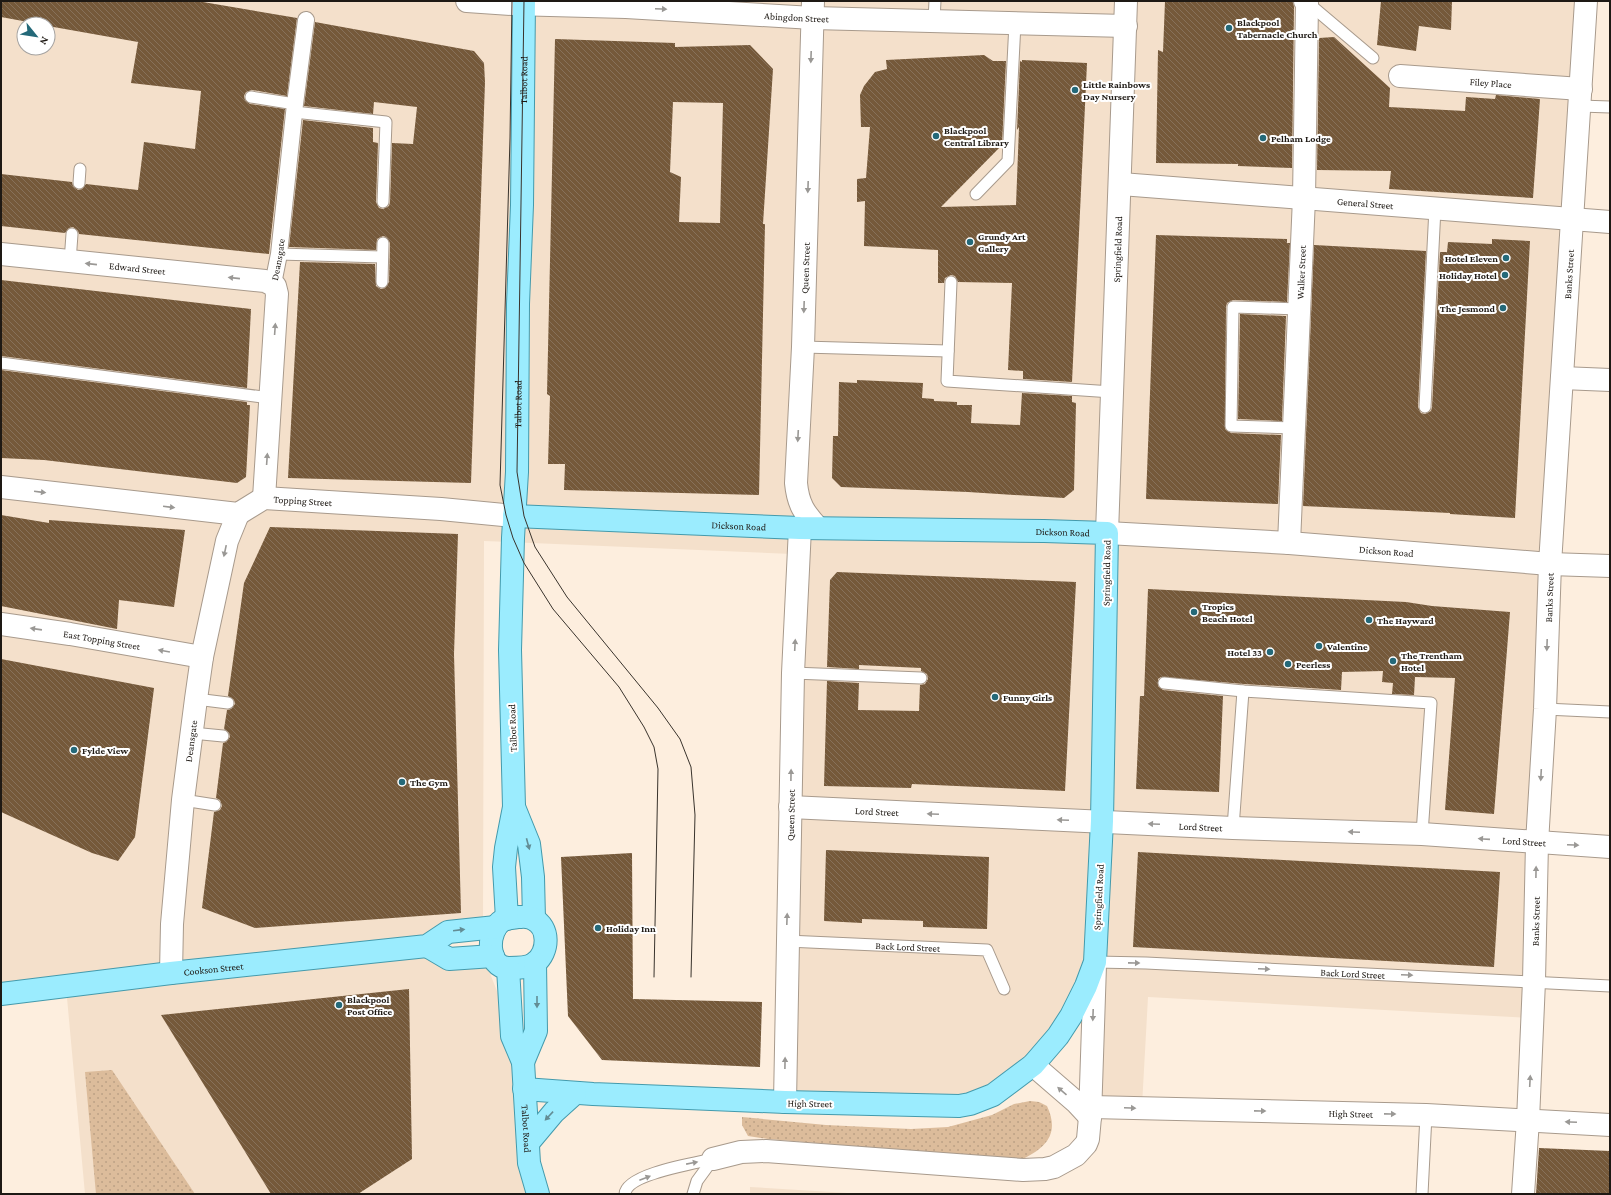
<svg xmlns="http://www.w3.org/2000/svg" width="1611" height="1195" font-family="'Crimson Pro',serif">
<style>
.built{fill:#f4e0cb;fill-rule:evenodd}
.grass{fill:url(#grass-dots)}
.building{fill:url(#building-back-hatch);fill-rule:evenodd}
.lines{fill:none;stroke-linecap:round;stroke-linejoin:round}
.service-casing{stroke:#a89a8c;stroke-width:13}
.pedestrian-casing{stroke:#a89a8c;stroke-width:18}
.minor-casing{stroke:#a89a8c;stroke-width:24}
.tertiary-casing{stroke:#a89a8c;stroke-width:24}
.primary-casing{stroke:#449aac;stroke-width:24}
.service{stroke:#fff;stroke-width:11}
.pedestrian{stroke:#fff;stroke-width:16}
.minor{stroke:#fff;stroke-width:22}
.tertiary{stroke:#fff;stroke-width:22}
.primary{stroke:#9becfe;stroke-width:22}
.tram{stroke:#39332c;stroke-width:1}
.oneway{fill:#9a9895}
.oneway2{fill:#638d95}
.poi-dot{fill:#246979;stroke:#fff;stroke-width:1.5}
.labels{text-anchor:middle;stroke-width:4;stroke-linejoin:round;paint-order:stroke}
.street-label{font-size:10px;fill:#1e1914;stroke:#fff}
.poi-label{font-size:10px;font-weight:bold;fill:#1e1914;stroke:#fff;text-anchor:start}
</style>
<defs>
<pattern id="grass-dots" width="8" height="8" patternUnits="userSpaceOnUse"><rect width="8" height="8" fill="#dcbc9b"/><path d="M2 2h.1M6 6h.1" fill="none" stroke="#bca185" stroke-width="1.8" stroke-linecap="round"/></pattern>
<pattern id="building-back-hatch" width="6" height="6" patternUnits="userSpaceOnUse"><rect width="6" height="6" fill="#75593a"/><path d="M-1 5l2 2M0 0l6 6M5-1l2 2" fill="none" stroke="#87715a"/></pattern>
</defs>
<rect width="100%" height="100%" fill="#fdeede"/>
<g class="built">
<path d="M1,1h1585l-54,1017 -384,-21 -6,109 -51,1 -5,-120 -93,108 -208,7 7,-548 -308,-13 -1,387 -56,18 57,12 18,46 36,190h-453l-19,-207 -65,7zM24,24h24v24h-24z"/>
<path d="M750,1187l114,7h-114z"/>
</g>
<g class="grass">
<path d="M112,1070l83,124h-99l-11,-122z"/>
<path d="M1030,1101l9,1 8,4c13,28 -1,42 -26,54l-253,-21 -20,-3 -6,-11v-8l84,8 85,4 37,-2 44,-12 22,-11z"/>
</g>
<g class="building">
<path d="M1,1h196l100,17 -10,78 -35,-6 -6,2 -2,4 1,4 5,4 35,5 -16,145 -190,-20 -1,-3 -5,-4 -4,1 -4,5 -64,-7v-52l71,8 1,4 5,4 4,-1 4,-5 52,6 6,-48 51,7 6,-58 -70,-8 7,-41 -90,-16v-2h-9l-38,-7z"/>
<path d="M1165,1h128l1,6 -2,161 -54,-2v-2l-82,-1 2,-113 5,2z"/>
<path d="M1381,1h71l-1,29 -32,-4 -3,25 -39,-6z"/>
<path d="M315,22l159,29 10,12 1,19 -14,401 -183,-5 12,-216 75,2 1,22 5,3 4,-1 4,-6 1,-39 -4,-6 -3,-1 -6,3 -1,11 -87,-3 14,-127 70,8v14l5,1 -2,59 3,6 4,1 6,-3 1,-4 2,-59 21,1 4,-37 -43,-5 -1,12 -69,-8z"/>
<path d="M1334,37l56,51 -1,19 76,4 1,-14 29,2 1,-4 44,4 -7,99 -144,-9 2,-18 -74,-1 2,-132z"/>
<path d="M555,39l120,4v4l75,-2 23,24 -10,155h2l-6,271 -195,-5 1,-26h-17l2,-68 -3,-2zM673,102l50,1 -3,120 -41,-1 2,-45 -11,-5z"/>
<path d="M984,55l9,6h13l-4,84 -61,62 75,-2 3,-78 -2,3 3,-69 2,1v-2l65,3 -15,319 -49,-3v-8l-15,-1 4,-87 -54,-1 -3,-6 -4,-1 -6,3 -1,5h-6v-33l-74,-4 1,-45 -8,1v-23l9,-1 4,-51h-9l-1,-32 4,-9 11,-14 12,-3 -1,-9z"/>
<path d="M1156,235l131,4v4h3l-3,59 -54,-2 -6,3 -1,4 -1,122 6,4 50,2 -3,69 -132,-5z"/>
<path d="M1492,239l38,2 -15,277 -65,-4v-1l-147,-7 11,-261 112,6 -8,156 3,6 4,1 6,-3 1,-4 8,-155h7l1,-10 44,2z"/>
<path d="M1,280l250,29 -4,79 -246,-32z"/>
<path d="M1240,314l46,2 -4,105 -44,-2z"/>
<path d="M1,370l246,32v3h3l-4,72 -9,6 -193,-23 -43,-2z"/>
<path d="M857,380l66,3 -1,15 12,1v2l23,1v3h15l-1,18 49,2 2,-32 50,3v6l4,1 -2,87 -10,8 -96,-6 -127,-5 -9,-9 1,-42h5l1,-54 18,1z"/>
<path d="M1,515l48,8v-3l136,10 -11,77 -55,-7 -2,29 -116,-23z"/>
<path d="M270,527l188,7 -4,120 7,259 -206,15 -53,-20 12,-96 6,-2 2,-4 -2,-6 -4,-2 7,-55 3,-1 4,-5 -1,-4 -5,-4 3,-19 4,-1 4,-5 -1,-4 -6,-4 16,-113z"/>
<path d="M837,572l239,10 -11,209 -153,-7 -1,4 -87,-2 3,-105 32,2 -1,27 61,1 1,-26 5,-1 3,-5 -1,-5 -6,-3v-3l-62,-3v4l-32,-2 3,-87z"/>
<path d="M1148,589l258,13 26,4 78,6 -16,202 -49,-4 10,-132 -40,-1 -1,18 -22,-1 1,-11 -11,-1 1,-11 -41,1 -1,18 -97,-6 -83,-7 -3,2v7l5,4 60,6 -4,96 -83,-3 4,-93h4z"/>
<path d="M1,659l153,29 -19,149 -17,24 -26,-8 -91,-41z"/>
<path d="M826,850l163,7 -2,72 -64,-2v-6l-61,-2v4l-38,-2z"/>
<path d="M1138,852l362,20 -6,95 -361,-20z"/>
<path d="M632,853l1,146 129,3 -2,65 -158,-7 -34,-44 -7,-159z"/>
<path d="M409,989l3,170 -54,35h-87l-110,-179z"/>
<path d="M1539,1148l71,3v43h-74z"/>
</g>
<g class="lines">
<defs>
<g id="service">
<path d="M1308,3l65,55"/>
<path d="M934,20l1,-19"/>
<path d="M251,97l44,7"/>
<path d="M1580,106l30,1"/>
<path d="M294,112l92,10 -3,80"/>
<path d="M79,183l1,-14"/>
<path d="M976,194l32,-33 7,-138"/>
<path d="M279,254l103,3"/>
<path d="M70,262l2,-28"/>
<path d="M382,282l1,-39"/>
<path d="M951,282l-4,99 165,11"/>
<path d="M803,347l145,4"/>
<path d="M1,363l269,35"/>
<path d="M1425,407l10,-199"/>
<path d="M1294,428l-63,-2 2,-119 66,2"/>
<path d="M793,673l128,5"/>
<path d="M1164,683l79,8 188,12 -9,131"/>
<path d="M196,699l32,4"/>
<path d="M1545,709l65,3"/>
<path d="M192,733l31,3"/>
<path d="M183,800l32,5"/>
<path d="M1233,828l10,-137"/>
<path id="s1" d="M787,941l200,9 17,39"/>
<path id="s2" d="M1095,962l51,1 464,23"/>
<path d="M625,1194c1,-20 71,-31 88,-35"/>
<path d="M693,1194l4,-13 16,-22"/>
<path d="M1422,1194l4,-79"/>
</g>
<g id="pedestrian">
<path id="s3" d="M273,284l6,-30 16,-150 11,-84"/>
</g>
<g id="minor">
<path id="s4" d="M467,1l45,3 114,3 187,11 313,8"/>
<path d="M813,1l-10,346 -7,136c2,21 8,30 22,45"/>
<path id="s5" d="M1400,76l181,13"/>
<path id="s6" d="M1121,184l489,38"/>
<path id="s7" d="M1,254l264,27 10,5 2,8 -13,204"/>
<path d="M1562,378l48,2"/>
<path id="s8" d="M1,487l237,27 26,-16 177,11 73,7"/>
<path id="s9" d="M1107,533l19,-532"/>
<path id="s10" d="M1289,543l15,-345 3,-195 -2,-2"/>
<path id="s11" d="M1,624l69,10 132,23"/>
<path id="s12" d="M790,807l443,21 189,6 188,13"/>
<path id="s13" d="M171,973l1,-49 11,-124 13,-101 6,-42 25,-116 11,-27"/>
<path d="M1033,1065l44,38 13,14"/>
<path id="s14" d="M785,1102l8,-429 7,-145"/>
<path id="s15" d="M1091,1107l335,8 184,10"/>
<path d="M713,1159l28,-7 25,-1 257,19 22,-1 9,-2 22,-12 10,-11 2,-5 2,-22 5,-152"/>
<path id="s16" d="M1523,1194l5,-74 6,-139 3,-138 8,-134 5,-145 36,-563"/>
</g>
<g id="tertiary">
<path id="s17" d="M1107,533l182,10 261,21 60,2"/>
</g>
<g id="primary">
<path id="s18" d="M514,516l286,12 244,3 63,2 -5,288 -7,141 -9,24 -15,30 -13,20 -25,29 -40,30 -23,9 -11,2 -174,-4 -192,-8 -69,-5"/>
<path d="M514,807l15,37 4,33 1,42"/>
<path d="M518,917c5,0 10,-1 15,2 17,8 16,33 2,44 -6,5 -19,5 -26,5 -23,0 -23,-38 -6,-48 4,-2 10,-2 15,-3z"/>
<path id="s19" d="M507,919l-3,-52 2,-19 8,-41 -4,-157 3,-112 4,-66 1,-168 4,-99 2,-204"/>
<path d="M427,946l22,13 44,-3"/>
<path id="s20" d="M508,968l4,68 11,26 6,101 9,31"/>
<path id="s21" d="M1,994l170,-21 256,-27 21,-14 48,-5"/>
<path d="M523,1062l13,-31 -1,-68"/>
<path d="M528,1143l26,-31 21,-19"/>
</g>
</defs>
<use href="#service" class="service-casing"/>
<use href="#pedestrian" class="pedestrian-casing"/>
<use href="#minor" class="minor-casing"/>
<use href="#tertiary" class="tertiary-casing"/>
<use href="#primary" class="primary-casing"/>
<use href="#service" class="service"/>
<use href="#pedestrian" class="pedestrian"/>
<use href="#minor" class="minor"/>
<use href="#tertiary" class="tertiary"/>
<use href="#primary" class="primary"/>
<g class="tram">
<path d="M512,1l-2,137 -10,347 6,30 7,23 11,25 29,46 66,78 25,40 10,20 4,22 -4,208"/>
<path d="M524,1l-7,471 7,44 11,31 32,50 91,111 22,31 11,28 4,48 -4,162"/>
</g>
</g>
<defs><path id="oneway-solid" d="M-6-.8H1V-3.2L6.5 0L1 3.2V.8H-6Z"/></defs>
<g class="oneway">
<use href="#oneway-solid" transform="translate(661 9) rotate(3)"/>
<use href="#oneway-solid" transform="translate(811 57) rotate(92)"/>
<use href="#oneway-solid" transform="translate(808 187) rotate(92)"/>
<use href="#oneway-solid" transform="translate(91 264) rotate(-174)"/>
<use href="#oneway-solid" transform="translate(234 278) rotate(-174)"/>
<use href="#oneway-solid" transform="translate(804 307) rotate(92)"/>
<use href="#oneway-solid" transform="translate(275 329) rotate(-86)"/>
<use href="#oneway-solid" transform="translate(798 436) rotate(93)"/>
<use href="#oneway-solid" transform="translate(267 459) rotate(-86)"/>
<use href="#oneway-solid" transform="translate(40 492) rotate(7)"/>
<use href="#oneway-solid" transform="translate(169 507) rotate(7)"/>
<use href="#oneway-solid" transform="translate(225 551) rotate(102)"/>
<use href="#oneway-solid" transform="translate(36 629) rotate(-172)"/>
<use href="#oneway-solid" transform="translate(795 645) rotate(-87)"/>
<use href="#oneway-solid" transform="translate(1547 645) rotate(92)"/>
<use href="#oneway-solid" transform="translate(164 651) rotate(-170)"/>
<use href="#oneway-solid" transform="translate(791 775) rotate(-89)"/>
<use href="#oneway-solid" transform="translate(1541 775) rotate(93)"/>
<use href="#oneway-solid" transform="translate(933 814) rotate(-177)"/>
<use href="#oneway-solid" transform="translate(1063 820) rotate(-177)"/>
<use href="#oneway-solid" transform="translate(1154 824) rotate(-177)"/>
<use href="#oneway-solid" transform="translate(1354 832) rotate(-178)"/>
<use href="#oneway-solid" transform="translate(1484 839) rotate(-176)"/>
<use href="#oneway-solid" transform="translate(1573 845) rotate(3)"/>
<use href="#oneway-solid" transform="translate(1536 872) rotate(-89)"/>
<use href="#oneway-solid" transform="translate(787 919) rotate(-88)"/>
<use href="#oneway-solid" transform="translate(1134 963) rotate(1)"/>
<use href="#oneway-solid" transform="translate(1264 969) rotate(3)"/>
<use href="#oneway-solid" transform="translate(1407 975) rotate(3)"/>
<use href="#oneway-solid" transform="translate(1093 1015) rotate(92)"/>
<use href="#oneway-solid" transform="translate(785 1063) rotate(-89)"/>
<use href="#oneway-solid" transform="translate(1530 1081) rotate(-87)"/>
<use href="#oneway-solid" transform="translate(1062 1091) rotate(-139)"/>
<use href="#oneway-solid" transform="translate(1130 1108) rotate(2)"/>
<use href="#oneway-solid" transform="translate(1260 1111) rotate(1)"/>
<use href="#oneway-solid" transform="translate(1390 1114) rotate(1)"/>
<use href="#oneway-solid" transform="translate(1571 1122) rotate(-177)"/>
<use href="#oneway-solid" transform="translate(692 1163) rotate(-11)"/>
<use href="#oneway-solid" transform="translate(645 1178) rotate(-21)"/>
</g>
<g class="oneway2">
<use href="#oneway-solid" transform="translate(528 844) rotate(75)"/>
<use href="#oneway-solid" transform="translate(459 930) rotate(-7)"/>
<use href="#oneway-solid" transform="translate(537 1002) rotate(90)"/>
<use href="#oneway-solid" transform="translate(549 1116) rotate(133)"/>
</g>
<g class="poi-dot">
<circle cx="1229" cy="28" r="4"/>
<circle cx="1075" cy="90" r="4"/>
<circle cx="936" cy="136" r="4"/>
<circle cx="1263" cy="138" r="4"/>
<circle cx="970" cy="242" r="4"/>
<circle cx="1506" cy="258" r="4"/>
<circle cx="1505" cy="275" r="4"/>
<circle cx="1503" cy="308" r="4"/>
<circle cx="1194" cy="612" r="4"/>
<circle cx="1369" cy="620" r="4"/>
<circle cx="1319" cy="646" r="4"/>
<circle cx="1270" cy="652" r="4"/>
<circle cx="1393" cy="661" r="4"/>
<circle cx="1288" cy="664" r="4"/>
<circle cx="995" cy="697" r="4"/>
<circle cx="74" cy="750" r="4"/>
<circle cx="402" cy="782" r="4"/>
<circle cx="598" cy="928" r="4"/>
<circle cx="339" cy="1005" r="4"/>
</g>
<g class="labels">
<g class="street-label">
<text dy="4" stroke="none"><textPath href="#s4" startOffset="330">Abingdon Street</textPath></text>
<text dy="4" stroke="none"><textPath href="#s19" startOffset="840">Talbot Road</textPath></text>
<text dy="4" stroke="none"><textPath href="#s5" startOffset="91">Filey Place</textPath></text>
<text dy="4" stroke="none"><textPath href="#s6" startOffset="245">General Street</textPath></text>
<text dy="4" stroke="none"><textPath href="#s9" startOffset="284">Springfield Road</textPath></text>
<text dy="4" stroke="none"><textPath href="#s3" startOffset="25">Deansgate</textPath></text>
<text dy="4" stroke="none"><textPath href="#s7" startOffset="137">Edward Street</textPath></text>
<text transform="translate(805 268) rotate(-88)" y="4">Queen Street</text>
<text dy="4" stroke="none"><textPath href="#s10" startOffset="271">Walker Street</textPath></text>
<text dy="4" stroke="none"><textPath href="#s16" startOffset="921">Banks Street</textPath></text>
<text dy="4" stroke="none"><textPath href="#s19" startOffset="516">Talbot Road</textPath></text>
<text dy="4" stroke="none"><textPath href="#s8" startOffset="308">Topping Street</textPath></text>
<text dy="4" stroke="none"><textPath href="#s18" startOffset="225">Dickson Road</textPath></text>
<text dy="4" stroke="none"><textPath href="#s18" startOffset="549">Dickson Road</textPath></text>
<text dy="4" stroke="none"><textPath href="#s17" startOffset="280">Dickson Road</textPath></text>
<text transform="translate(1106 573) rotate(-89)" y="4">Springfield Road</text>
<text dy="4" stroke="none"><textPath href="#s16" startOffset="597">Banks Street</textPath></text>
<text dy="4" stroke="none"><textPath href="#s11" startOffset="102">East Topping Street</textPath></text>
<text transform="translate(512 728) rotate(-92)" y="4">Talbot Road</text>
<text dy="4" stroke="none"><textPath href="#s13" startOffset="233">Deansgate</textPath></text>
<text dy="4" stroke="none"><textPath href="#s12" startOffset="87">Lord Street</textPath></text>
<text dy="4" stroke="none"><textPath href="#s14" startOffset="287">Queen Street</textPath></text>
<text dy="4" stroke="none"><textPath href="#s12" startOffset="411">Lord Street</textPath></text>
<text dy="4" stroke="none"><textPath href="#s12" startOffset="735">Lord Street</textPath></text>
<text transform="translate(1098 897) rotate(-87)" y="4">Springfield Road</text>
<text dy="4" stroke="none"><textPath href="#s16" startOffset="273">Banks Street</textPath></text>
<text dy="4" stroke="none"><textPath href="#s1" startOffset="121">Back Lord Street</textPath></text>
<text dy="4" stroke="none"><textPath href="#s21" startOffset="214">Cookson Street</textPath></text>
<text dy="4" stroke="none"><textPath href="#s2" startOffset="258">Back Lord Street</textPath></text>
<text transform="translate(810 1103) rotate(1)" y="4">High Street</text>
<text dy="4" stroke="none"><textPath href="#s15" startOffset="260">High Street</textPath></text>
<text dy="4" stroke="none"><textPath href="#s20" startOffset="163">Talbot Road</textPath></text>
</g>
<g class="poi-label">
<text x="1237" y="26">Blackpool<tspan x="1237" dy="12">Tabernacle Church</tspan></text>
<text x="1083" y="88">Little Rainbows<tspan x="1083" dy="12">Day Nursery</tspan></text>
<text x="944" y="134">Blackpool<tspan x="944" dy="12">Central Library</tspan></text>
<text x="1271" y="142">Pelham Lodge</text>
<text x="978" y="240">Grundy Art<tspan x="978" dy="12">Gallery</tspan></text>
<text x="1498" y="262" text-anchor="end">Hotel Eleven</text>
<text x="1497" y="279" text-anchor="end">Holiday Hotel</text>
<text x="1495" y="312" text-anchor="end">The Jesmond</text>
<text x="1202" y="610">Tropics<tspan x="1202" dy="12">Beach Hotel</tspan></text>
<text x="1377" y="624">The Hayward</text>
<text x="1327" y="650">Valentine</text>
<text x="1262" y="656" text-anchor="end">Hotel 33</text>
<text x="1401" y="659">The Trentham<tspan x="1401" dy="12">Hotel</tspan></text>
<text x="1296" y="668">Peerless</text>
<text x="1003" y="701">Funny Girls</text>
<text x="82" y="754">Fylde View</text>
<text x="410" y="786">The Gym</text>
<text x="606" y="932">Holiday Inn</text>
<text x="347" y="1003">Blackpool<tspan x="347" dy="12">Post Office</tspan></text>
</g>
</g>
<rect width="1611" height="1195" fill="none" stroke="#1e1914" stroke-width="4"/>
<g transform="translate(36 36) rotate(120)"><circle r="19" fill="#ffffff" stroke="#a5a3a1"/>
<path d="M0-3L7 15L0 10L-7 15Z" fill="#246979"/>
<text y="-6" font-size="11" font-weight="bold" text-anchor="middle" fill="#1e1914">N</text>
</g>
</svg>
